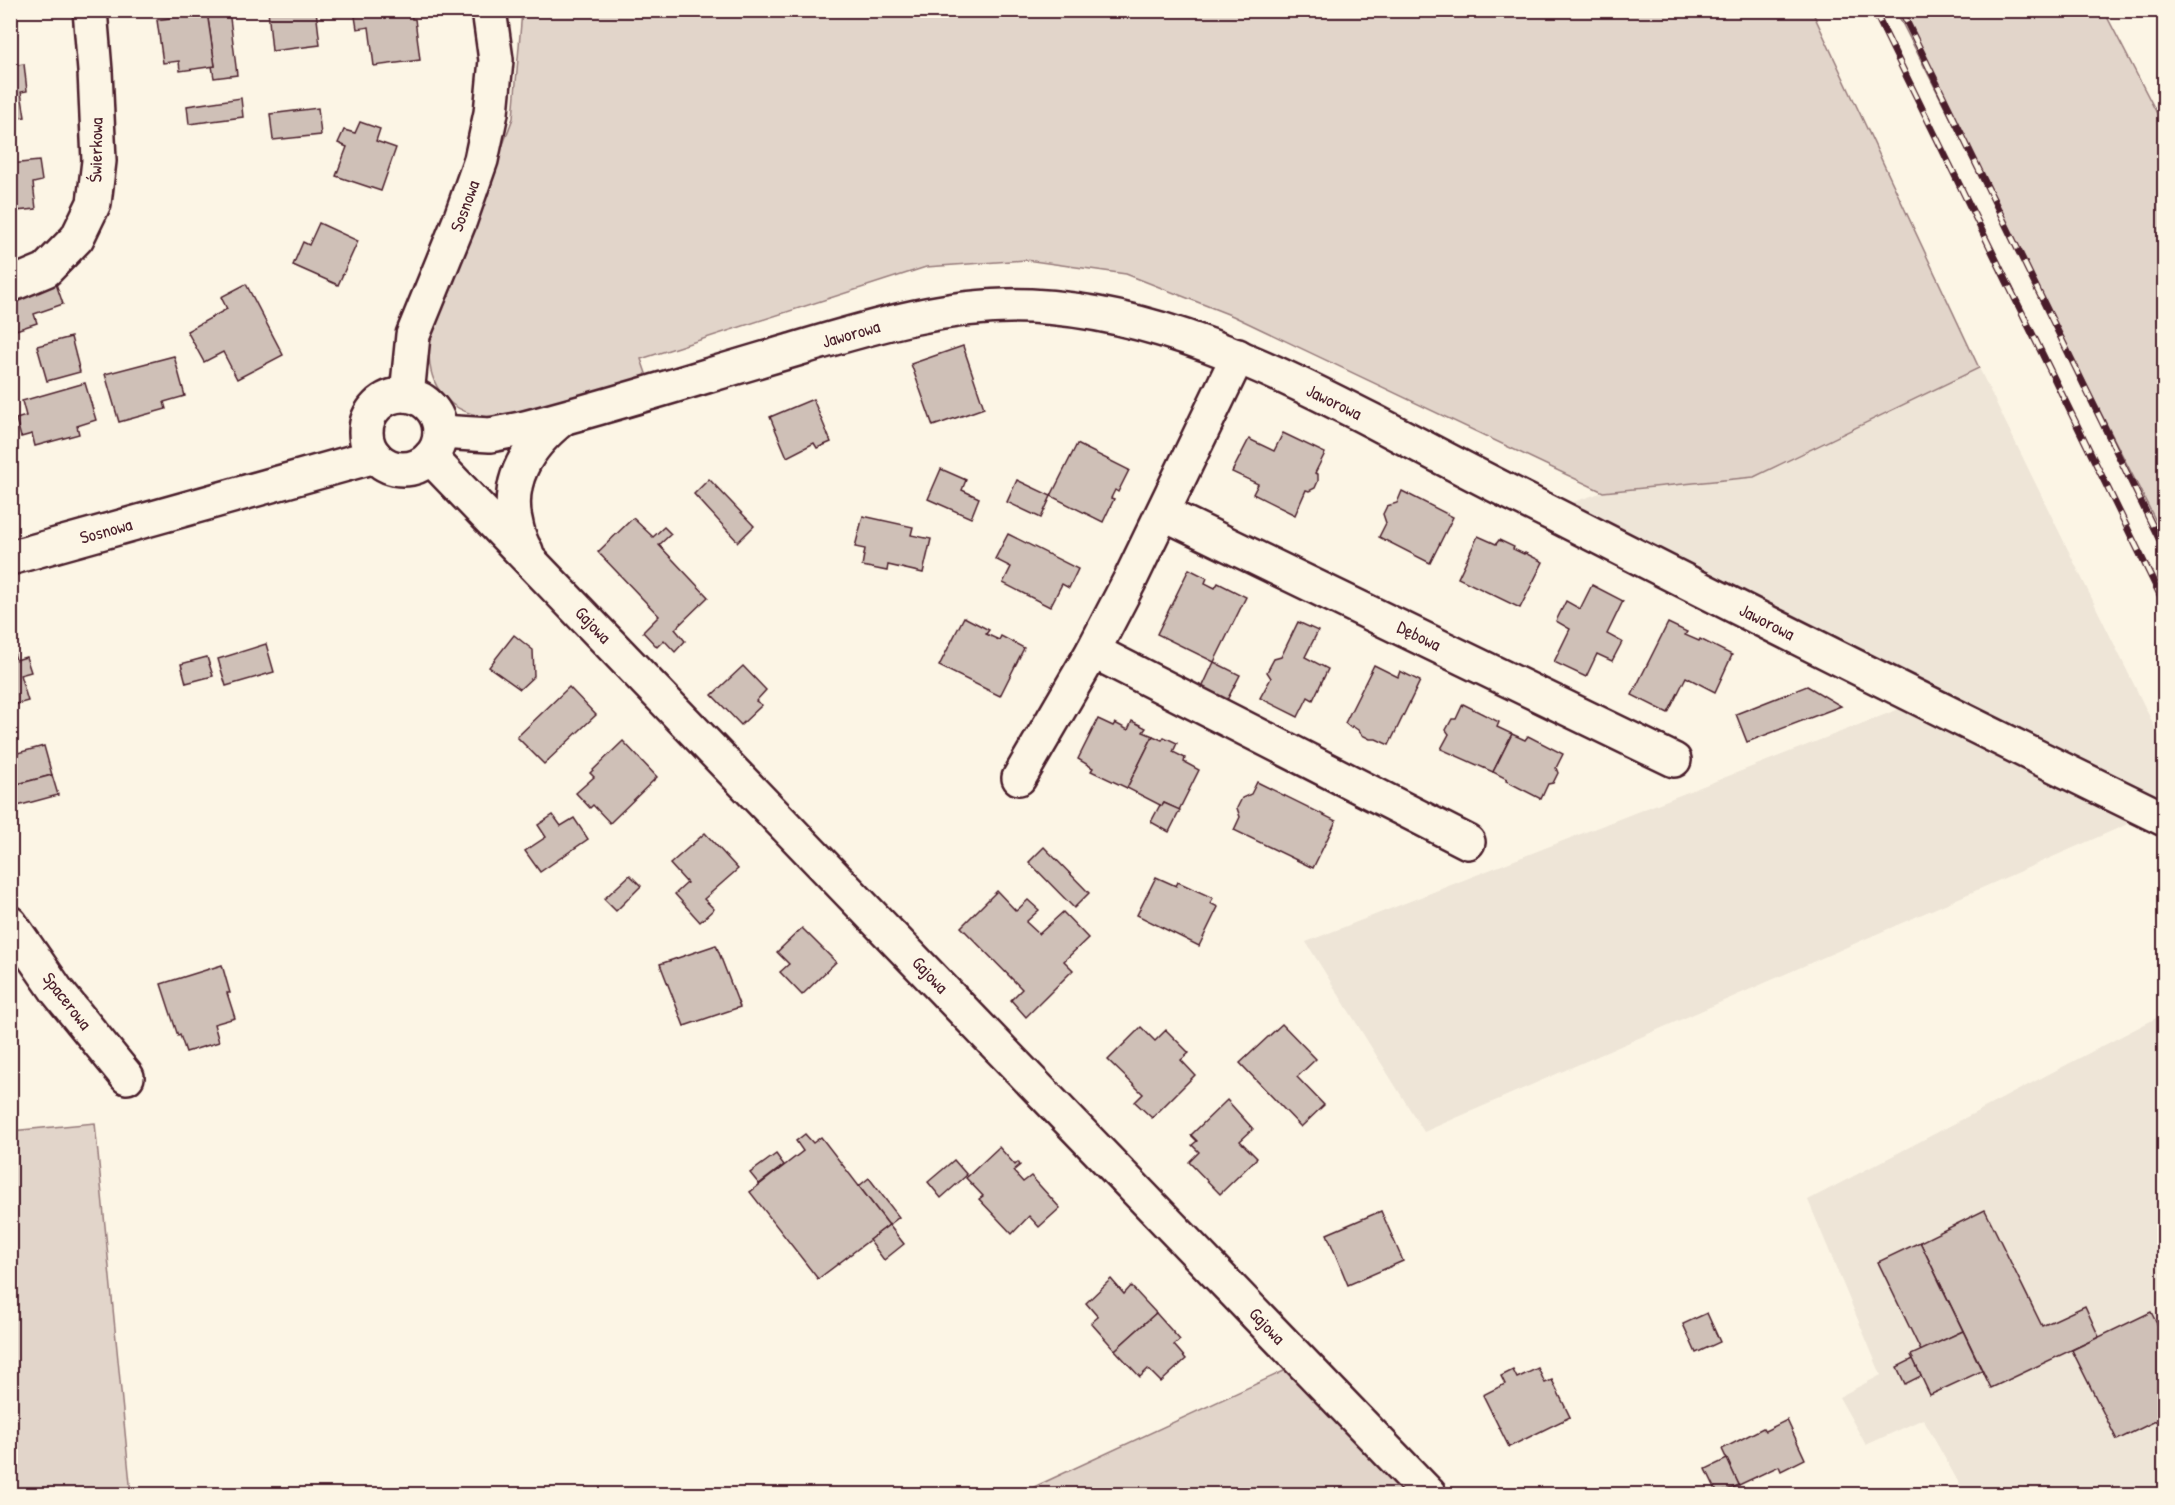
<svg xmlns="http://www.w3.org/2000/svg" width="2175" height="1505" font-family="'Patrick Hand',sans-serif">
<style>
.built{fill:#eee5d7}
.green{fill:#e2d5ca;stroke:#967a7a;stroke-width:1.5}
.building{fill:#cfc0b7;stroke:#4a1f2b;stroke-width:1.5}
.lines{fill:none;stroke-linecap:round;stroke-linejoin:round}
.minor-casing{stroke:#4a1f2b;stroke-width:38}
.minor{stroke:#fcf5e5;stroke-width:33}
.rail-casing{stroke:#4a1f2b;stroke-width:7}
.rail{stroke:#fcf5e5;stroke-width:4.5;stroke-dasharray:14;stroke-linecap:butt}
.labels{text-anchor:middle;stroke-width:4.5;stroke-linejoin:round;paint-order:stroke}
.street-label{font-size:18px;fill:#4a1f2b;stroke:#fcf5e5}
</style>
<rect width="100%" height="100%" fill="#fcf5e5"/>
<filter id="ink" filterUnits="userSpaceOnUse"><feTurbulence type="fractalNoise" baseFrequency=".0167" numOctaves="2"/><feDisplacementMap in="SourceGraphic" scale="12" xChannelSelector="R" yChannelSelector="G"/><feConvolveMatrix kernelMatrix="1 2 1 2 8 2 1 2 1" color-interpolation-filters="sRGB"/></filter>
<g filter="url(#ink)">
<g class="built">
<path d="M1979,368l185,378v73l-11,-6 -729,319 -118,-190 616,-242 -375,-189 56,-19 151,-15z"/>
<path d="M2164,1014v480h-199l-42,-75 -57,26 -27,-48 42,-22 -73,-175z"/>
</g>
<g class="green">
<path d="M522,11h1290l167,357 -225,109 -151,15 -370,-176 -107,-42 -100,-14 -100,7 -285,92 8,23 -154,35c-47,-1 -71,-32 -65,-78l83,-221z"/>
<path d="M1896,11h208l60,116v410z"/>
<path d="M95,1123l36,371h-120v-363z"/>
<path d="M1299,1364l123,130h-403z"/>
</g>
<g class="building">
<path d="M229,10l8,65 -23,3 -2,-12h3l-8,-54z"/>
<path d="M268,10h48l4,35 -48,6z"/>
<path d="M354,10h57l1,9h3l5,41 -46,6 -5,-39 -12,2z"/>
<path d="M207,12l8,54 -35,5 -1,-10 -16,2 -6,-43z"/>
<path d="M24,64l3,27 -6,1 4,25 -15,2v-53z"/>
<path d="M241,98l2,19 -54,7 -2,-18z"/>
<path d="M318,108l3,27 -48,5 -3,-26z"/>
<path d="M360,122l20,7 -4,12 20,7 -15,43 -45,-15 11,-29 -9,-4 6,-13 11,3z"/>
<path d="M39,161l3,20 -9,2 3,26 -20,2 1,10 -7,1v-58z"/>
<path d="M319,223l39,18 -20,44 -45,-20 10,-23 6,3z"/>
<path d="M54,278l9,26 -29,10 3,9 -21,7 -6,-16v-20z"/>
<path d="M246,284l37,71 -46,24 -14,-27 -19,10 -17,-31 40,-22 -6,-12z"/>
<path d="M71,337l9,35 -33,9 -10,-35z"/>
<path d="M963,346l21,62 -51,18 -22,-62z"/>
<path d="M174,356l11,40 -21,6 2,7 -47,13 -14,-48z"/>
<path d="M85,383l11,37 -19,6 2,8 -44,12 -3,-12 -11,3 -5,-18 10,-3 -4,-15z"/>
<path d="M813,399l18,43 -14,6 -3,-5 -27,14 -17,-40z"/>
<path d="M1283,433l42,20 -10,20 3,1v7l-3,7 -6,3 -3,-1 -11,25 -42,-21 5,-10 -26,-12 17,-33 25,12z"/>
<path d="M1077,444l52,26 -11,22 -3,-2 -4,8 3,1 -11,23 -52,-26z"/>
<path d="M941,469l25,11 -4,10 17,8 -8,20 -43,-19z"/>
<path d="M709,479l45,47 -16,16 -44,-48z"/>
<path d="M1017,480l34,16 -10,22 -34,-16z"/>
<path d="M1402,491l51,26 -23,46 -51,-26 7,-14 -3,-9 4,-8 10,-3z"/>
<path d="M863,516l50,11 -2,8 20,4 -8,34 -35,-8 -1,6 -25,-5 3,-17 -10,-2z"/>
<path d="M633,518l20,19 11,-10 7,7 -12,11 49,52 -33,32 10,12 -10,11 -11,-12 -7,7 -14,-15 16,-16 -61,-64z"/>
<path d="M1008,534l70,35 -9,19 -7,-4 -12,23 -47,-24 8,-16 -16,-8z"/>
<path d="M1478,536l18,8 3,-4 15,7 -1,2 11,5 1,-1 18,9 -23,46 -62,-30z"/>
<path d="M1189,569l18,9 -2,5 10,5 3,-5 28,14 -32,65 -57,-28z"/>
<path d="M1592,585l31,16 -16,33 15,8 -10,19 -15,-7 -11,23 -32,-15 16,-33 -14,-8 10,-20 14,8z"/>
<path d="M964,617l25,13 -3,4 13,6 2,-4 23,12 -24,48 -61,-30z"/>
<path d="M1298,622l20,9 -13,26 23,12 -15,31 -5,-3 -10,20 -38,-19 11,-20 -4,-6 7,-13 7,-2z"/>
<path d="M1668,623l19,9 -2,3 14,6 1,-2 32,16 -17,37 -29,-15 -18,36 -36,-18z"/>
<path d="M514,635l19,15 1,26 -14,13 -31,-22z"/>
<path d="M266,644l8,28 -48,14 -8,-27z"/>
<path d="M13,649l3,11 10,-3 5,15 -11,3 8,26 -18,5v-56z"/>
<path d="M207,657l6,19 -27,7 -5,-19z"/>
<path d="M1214,662l26,13 -13,25 -25,-12z"/>
<path d="M1374,665l24,12 2,-6 20,10 -31,64 -13,-6h-6l-8,-4 -4,-5 -6,-4 -1,2 -6,-5z"/>
<path d="M743,666l23,24 -10,11 6,4 -21,20 -29,-30z"/>
<path d="M1807,686l34,20 -94,36 -11,-28z"/>
<path d="M569,687l27,28 -52,49 -27,-27z"/>
<path d="M1463,704l36,18 -2,5 15,7 -19,38 -52,-23 8,-15 -3,-4 6,-11h4z"/>
<path d="M1098,719l15,7 2,-3 13,7 4,-9 14,7 -3,4 10,4 -26,52 -36,-17 2,-3 -15,-9z"/>
<path d="M1512,734l13,6 3,-4 35,18 -7,14 2,5 -5,10 -5,1 -7,15 -35,-18 1,-2 -14,-7z"/>
<path d="M1153,736l9,4 2,-3 13,6 -4,9 12,6 -1,4 15,8 -20,40 -15,-7 -2,3 -35,-18z"/>
<path d="M623,741l34,36 -47,46 -17,-18 -3,3 -14,-15 18,-16 -4,-4z"/>
<path d="M44,746l8,29 -42,11v-31z"/>
<path d="M52,775l6,20 -48,13v-22z"/>
<path d="M1257,782l79,39 -23,47 -79,-38 6,-13 -3,-9 5,-10 9,-4z"/>
<path d="M1164,803l16,7 -11,22 -18,-10 9,-17 2,1z"/>
<path d="M553,815l8,11 13,-8 14,21 -48,33 -15,-21 21,-14 -8,-12z"/>
<path d="M705,833l33,36 -34,30 10,10 -14,13 -25,-28 12,-11 -17,-19z"/>
<path d="M1044,847l45,46 -15,15 -45,-46z"/>
<path d="M630,875l11,11 -25,25 -12,-12z"/>
<path d="M1156,877l20,9 2,-4 35,16 -3,5 8,4 -19,39 -62,-31z"/>
<path d="M997,891l19,20 12,-11 11,10 -13,12 13,12 24,-22 25,26 -24,23 9,9 -47,47 -15,-17 11,-11 -61,-62z"/>
<path d="M802,928l34,34 -34,33 -22,-23 9,-8 -12,-12z"/>
<path d="M716,945l24,62 -56,19 -24,-62z"/>
<path d="M222,965l8,28h-3l8,25 -21,6 5,18 -33,10 -6,-17 -2,1 -17,-52z"/>
<path d="M1282,1024l34,35 -19,18 27,28 -23,22 -61,-64z"/>
<path d="M1141,1027l14,14 11,-11 23,23 -8,7 14,15 -43,43 -17,-16 8,-8 -35,-34z"/>
<path d="M1227,1100l26,29 -13,12 17,17 -37,36 -31,-32 10,-10 -7,-7 5,-4 -6,-6z"/>
<path d="M805,1134l8,9 8,-6 68,88 -71,54 -68,-87 53,-41 -7,-10z"/>
<path d="M999,1147l16,18 3,-3 2,3 -7,6 10,11 8,-6 29,32 -21,19 -10,-11 -17,18 -33,-35 4,-3 -17,-18z"/>
<path d="M776,1154l8,11 -25,19 -9,-11z"/>
<path d="M954,1160l13,15 -26,23 -13,-16z"/>
<path d="M869,1178l30,39 -10,8 -30,-39z"/>
<path d="M1985,1210l57,116 43,-20 14,31 -108,51 -71,-146z"/>
<path d="M1381,1211l22,50 -55,24 -21,-51z"/>
<path d="M889,1225l15,19 -20,16 -15,-20z"/>
<path d="M1920,1242l43,89 -42,20 -43,-89z"/>
<path d="M1111,1279l13,15 7,-8 25,27 -41,37 -24,-27 7,-6 -12,-14z"/>
<path d="M2151,1312l13,26v79l-47,23 -45,-90z"/>
<path d="M1156,1313l24,27 -6,5 12,14 -25,23 -13,-13 -8,8 -25,-27z"/>
<path d="M1707,1313l13,29 -24,11 -13,-29z"/>
<path d="M1963,1331l19,40 -52,24 -19,-40z"/>
<path d="M1913,1359l8,17 -16,8 -8,-17z"/>
<path d="M1538,1368l7,15 7,-3 18,37 -61,30 -26,-52 22,-11 -4,-8 12,-6 4,8z"/>
<path d="M1787,1420l18,39 -24,12 -2,-5 -40,19 -17,-36 41,-21 2,3z"/>
<path d="M1727,1459l12,26 -21,9 -12,-25z"/>
</g>
<g class="lines">
<defs>
<g id="minor">
<path d="M10,285l36,-15 31,-32 17,-35 5,-42 -4,-90 -5,-61"/>
<path d="M407,395l6,-60 47,-115 21,-60 10,-47 5,-53 -7,-50"/>
<circle cx="403" cy="432" r="37"/>
<path d="M440,432l50,3 31,-6c89,-23 177,-51 266,-77 80,-24 159,-49 244,-46 124,6 235,60 344,116 60,32 121,64 182,94 202,103 404,204 607,303"/>
<path d="M430,457l999,1037"/>
<path d="M1163,513l511,247"/>
<path d="M526,551c-5,-7 -7,-14 -9,-22 -13,-47 10,-82 45,-110"/>
<path d="M10,558l365,-102"/>
<path d="M1093,651l375,191"/>
<path d="M1019,778l74,-127 37,-71 108,-224"/>
<path d="M10,923l47,68 70,86"/>
</g>
</defs>
<use href="#minor" class="minor-casing"/>
<use href="#minor" class="minor"/>
<defs>
<g id="rail">
<path d="M1874,10l290,593"/>
<path d="M1901,10l263,539"/>
</g>
</defs>
<use href="#rail" class="rail-casing"/>
<use href="#rail" class="rail"/>
</g>
</g>
<g class="labels">
<g class="street-label">
<text transform="translate(96 150) rotate(-89)" y="6">Świerkowa</text>
<text transform="translate(465 206) rotate(-70)" y="6">Sosnowa</text>
<text transform="translate(851 334) rotate(-16)" y="6">Jaworowa</text>
<text transform="translate(1334 402) rotate(26)" y="6">Jaworowa</text>
<text transform="translate(106 531) rotate(-16)" y="6">Sosnowa</text>
<text transform="translate(1767 622) rotate(27)" y="6">Jaworowa</text>
<text transform="translate(593 625) rotate(46)" y="6">Gajowa</text>
<text transform="translate(1419 636) rotate(26)" y="6">Dębowa</text>
<text transform="translate(930 975) rotate(46)" y="6">Gajowa</text>
<text transform="translate(67 1001) rotate(52)" y="6">Spacerowa</text>
<text transform="translate(1267 1326) rotate(46)" y="6">Gajowa</text>
</g>
</g>
<rect width="2175" height="1505" fill="none" stroke="#fcf5e5" stroke-width="36"/>
<rect x="18" y="18" width="2139" height="1469" fill="none" stroke="#4a1f2b" stroke-width="2" filter="url(#ink)"/>
</svg>
